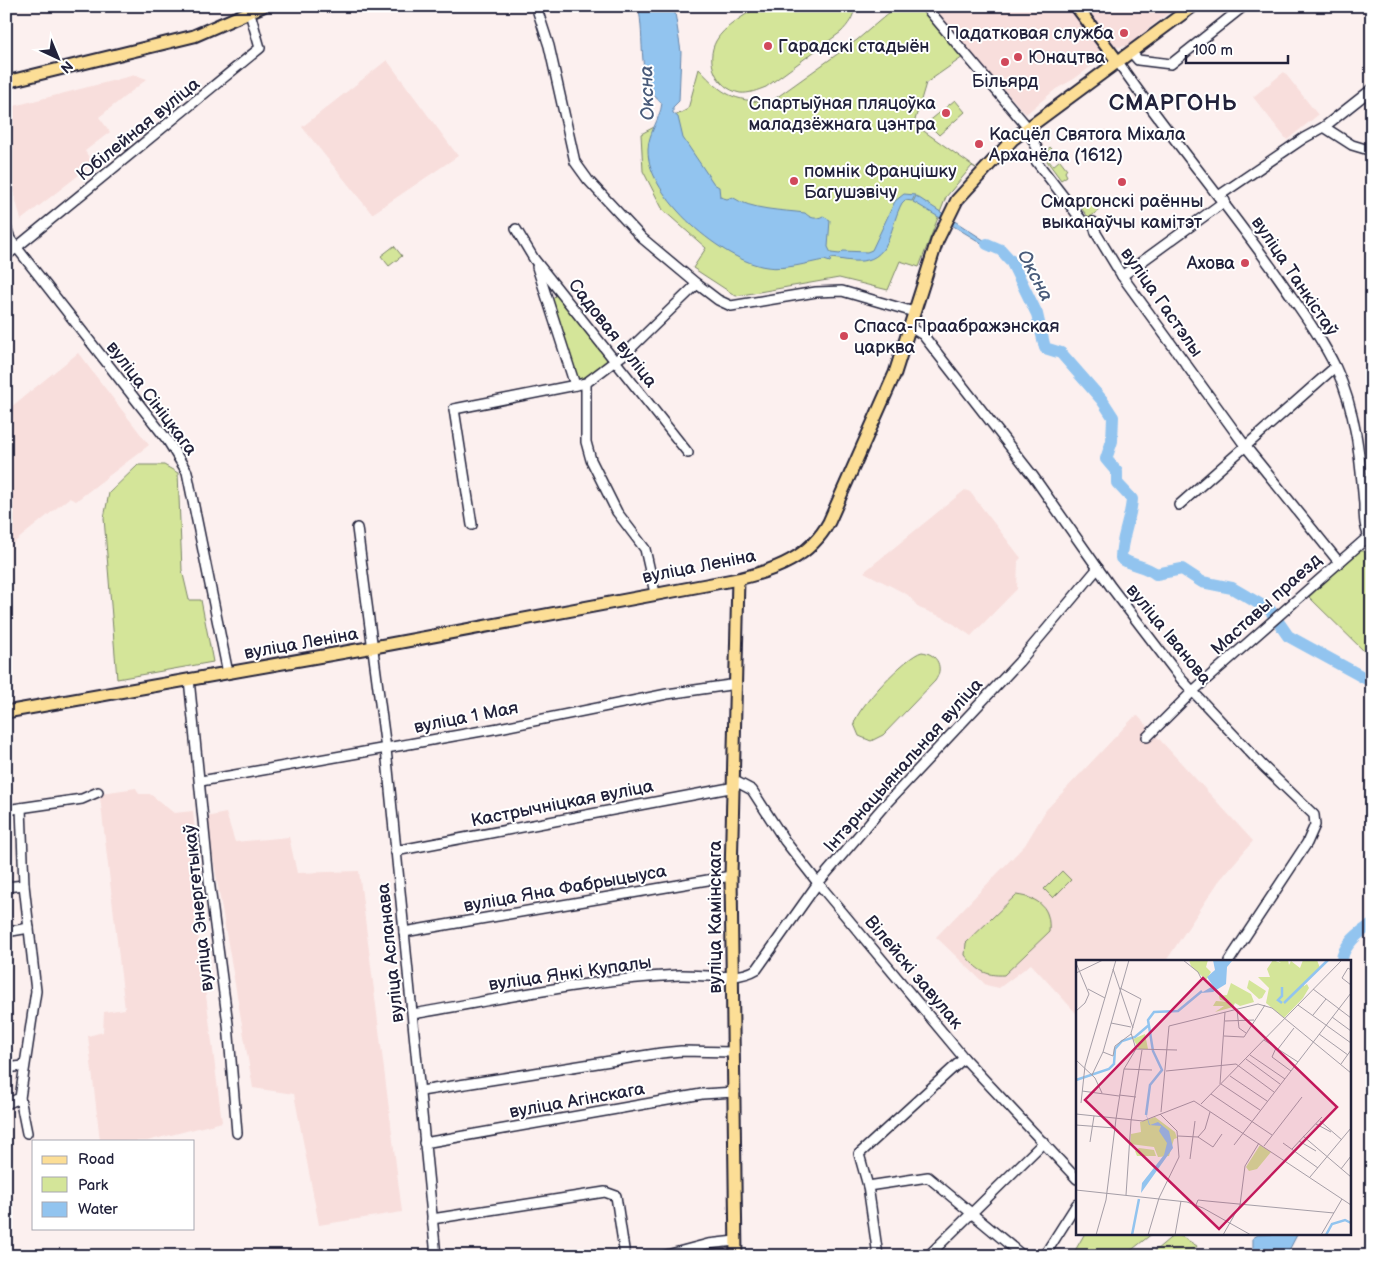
<svg xmlns="http://www.w3.org/2000/svg" width="1378" height="1262" font-family="'Balsamiq Sans',sans-serif">
<style>
.built{fill:#f8dedc}
.green{fill:#d4e599;stroke:#7b846a}
.water{fill:#92c4ef;stroke:#6583a7}
.lines{fill:none;stroke-linecap:round;stroke-linejoin:round}
.river{stroke:#92c4ef;stroke-width:12}
.minor-casing{stroke:#22223b;stroke-width:12}
.major-casing{stroke:#22223b;stroke-width:15}
.minor{stroke:#fff;stroke-width:9}
.major{stroke:#fcde96;stroke-width:11}
.poi-dot{fill:#d1495b;stroke:#fff;stroke-width:2}
.labels{text-anchor:middle;stroke-width:4;stroke-linejoin:round;paint-order:stroke}
.poi-label{font-size:18px;fill:#22223b;stroke:#fff;text-anchor:start}
.street-label{font-size:18px;fill:#22223b;stroke:#fff}
.water-label{font-size:19px;font-style:italic;fill:#495b7a;stroke:#fff}
.district-label{font-size:22px;font-weight:bold;letter-spacing:1px;fill:#22223b;stroke:#fff}
.inset-river{fill:none;stroke:#92c4ef;stroke-width:2.5}
.inset-road{fill:none;stroke:#a59ea7;stroke-width:1}
.view{fill:#c2185b;fill-opacity:0.15;stroke:#c2185b;stroke-width:2.5}
.inset-edge{fill:none;stroke:#22223b;stroke-width:2.5}
</style>
<rect width="100%" height="100%" fill="#fcf0ef"/>
<filter id="ink" filterUnits="userSpaceOnUse"><feTurbulence type="fractalNoise" baseFrequency=".02" numOctaves="2"/><feDisplacementMap in="SourceGraphic" scale="10" xChannelSelector="R" yChannelSelector="G"/><feConvolveMatrix kernelMatrix="1 2 1 2 8 2 1 2 1" color-interpolation-filters="sRGB"/></filter>
<g filter="url(#ink)">
<g class="built">
<path d="M946,6h124l37,49 -33,24 -18,10 -30,25 -91,-99z"/>
<path d="M1085,6h92l-50,40 -11,1z"/>
<path d="M387,60l71,96 -86,58 -70,-87z"/>
<path d="M1284,72l34,43 -31,25 -34,-43z"/>
<path d="M135,75l12,4 -48,38 11,15 -25,19 8,13 -72,56 -15,-58v-54z"/>
<path d="M78,353l71,92 -73,56 -7,-3 -63,51v-138z"/>
<path d="M965,490l5,2 51,66 -3,3 -1,28 -46,47 -26,-18 -26,-10 -11,-13 -44,-23z"/>
<path d="M1138,716l115,125 -34,40 -53,80h-89v53l-46,-50 -32,24 -13,-3 -50,-48 89,-92 21,-35 88,-93z"/>
<path d="M136,788l3,6h11l24,19 19,-2 5,54 -8,3 32,254 -75,19h-47l-12,-105 15,-4 1,-20 21,-3 -25,-212 2,-4z"/>
<path d="M226,813l9,29 54,-5 8,36 62,-2 43,341 -83,13 -25,-131 -41,-6 -47,-271z"/>
</g>
<g class="green">
<path d="M758,6h97c-1,11 -7,19 -14,26l-75,55c-8,3 -17,7 -26,6 -24,-5 -35,-32 -24,-52 8,-15 29,-25 42,-35z"/>
<path d="M897,6h26l40,51 -37,26 -11,37 3,7 58,41 -4,-2 -26,31 -27,70 -19,-6 -12,29 -49,-12 -103,18 -43,-28 13,-20 -43,-38 -20,-39 -2,-37 47,-25 11,-40c25,27 32,30 70,34l88,-63z"/>
<path d="M955,100l10,12 -26,23 -12,-12z"/>
<path d="M1050,147l2,2 -6,4v4l7,9 7,-6 7,9 -2,3 2,4 -6,4 -17,-23v-4z"/>
<path d="M1090,200l9,10 -10,8 -8,-10z"/>
<path d="M394,246l8,10 -13,10 -8,-10z"/>
<path d="M558,294l52,67 -21,15 -11,3 -27,-80z"/>
<path d="M138,465h26l14,8 4,97 7,30h12l12,62 -96,17 -13,-161 5,-25z"/>
<path d="M6,504c11,9 9,22 0,32z"/>
<path d="M1359,551h13v108l-63,-62z"/>
<path d="M922,652c16,2 22,16 13,29l-52,54 -12,6 -12,-5 -5,-12c2,-15 53,-69 68,-72z"/>
<path d="M1062,871l9,9 -18,18 -9,-9z"/>
<path d="M1016,895c23,3 35,12 33,37l-45,43c-19,1 -27,-5 -39,-20l1,-12z"/>
<path d="M1085,1233h68l-29,23h-52z"/>
<path d="M1176,1233l21,13 -7,10h-41z"/>
</g>
<g class="water">
<path d="M638,6h36l7,46 -2,49 -6,6v6l5,4 5,21 31,46 5,3 1,10 7,2 5,-2c19,13 50,13 73,16 5,5 11,7 18,3l7,4 -2,27 3,6 9,1 3,-3 24,1 5,-2 23,-49 9,-7 11,1 -3,6 -7,-1 -3,3c-12,21 -10,55 -40,58 -11,1 -21,-2 -31,-3l-1,4 -6,-2c-17,3 -39,10 -57,7 -43,-5 -120,-70 -119,-117 0,-17 12,-30 14,-47 -27,-19 -16,-66 -24,-97z"/>
<path d="M916,196l74,48 11,6h-8l-76,-46 -4,-2z"/>
<path d="M1298,1233l-12,23h-33v-18l5,-3z"/>
</g>
<g class="lines">
<g class="river">
<path d="M987,244l14,6 10,11 26,53 8,34 16,5 41,47 11,17 -1,24 -6,18 11,13v11l15,16c-1,20 -11,39 -11,59 10,8 24,7 35,16l26,-5 20,13 30,6 38,22 18,26 84,46"/>
<path d="M1342,961c0,-15 18,-30 30,-36"/>
</g>
<defs>
<g id="minor">
<path d="M536,6l13,40 26,116 13,18 54,58 55,46 21,16 13,6 85,-14 26,-1 72,21"/>
<path d="M925,6l99,117 13,25 -1,13 47,61h10l3,11 26,43 124,171 92,114"/>
<path d="M1132,53l6,7 33,4 73,-58"/>
<path d="M1118,62c53,77 114,148 167,225 18,26 37,52 51,81 20,43 24,89 28,136 0,11 0,28 8,36"/>
<path d="M1324,127l28,18 20,6"/>
<path d="M1220,195l84,-57 20,-11 48,-38"/>
<path d="M6,226l4,13 158,202 19,31 41,201"/>
<path d="M516,229l18,30 154,194"/>
<path d="M6,256l254,-208 -10,-35"/>
<path d="M537,267l38,118"/>
<path d="M1122,276l103,-75"/>
<path d="M910,327l13,8 110,141 78,111 71,93 81,86 51,49 1,10 -8,18 -78,118"/>
<path d="M586,383v59l5,18 26,52 28,37 10,44"/>
<path d="M1179,505l156,-138"/>
<path d="M472,525l-18,-116 132,-26 41,-31 70,-68"/>
<path d="M357,528l29,221 50,507"/>
<path d="M189,679l20,201 19,144 9,109"/>
<path d="M1147,737l46,-46 175,-154"/>
<path d="M201,781l298,-53 168,-34 70,-10"/>
<path d="M735,781l17,9 33,51 33,42 146,175 113,121"/>
<path d="M21,808l3,77 12,106 -16,107 7,35"/>
<path d="M6,810l76,-11 16,-7"/>
<path d="M395,851l340,-64"/>
<path d="M6,887l18,-2"/>
<path d="M6,932l23,-4"/>
<path d="M404,932l327,-56"/>
<path d="M413,1014c88,-15 177,-35 266,-39 25,-1 57,7 78,-6l61,-86 65,-76 136,-145 79,-94"/>
<path d="M6,1068l17,-2"/>
<path d="M421,1091l240,-38 20,-2 52,1"/>
<path d="M6,1104l14,-6"/>
<path d="M424,1143l278,-49 33,-2"/>
<path d="M868,1186l60,-9 95,79"/>
<path d="M432,1219l173,-27 11,4 9,60"/>
<path d="M663,1256l45,-12 27,-3"/>
<path d="M878,1256l-10,-70 -9,-32 105,-96"/>
<path d="M928,1256l116,-114"/>
<path d="M1044,1256l33,-52"/>
</g>
<g id="major">
<path d="M1076,6l42,56"/>
<path d="M6,82l188,-46 69,-30"/>
<path d="M6,712l379,-67 353,-66c38,-9 72,-22 91,-57l66,-149 42,-132 20,-41 56,-61 180,-133"/>
<path d="M736,1256l-5,-380 7,-297"/>
</g>
</defs>
<use href="#minor" class="minor-casing"/>
<use href="#major" class="major-casing"/>
<use href="#minor" class="minor"/>
<use href="#major" class="major"/>
</g>
</g>
<g class="poi-dot">
<circle cx="1124" cy="33" r="5"/>
<circle cx="768" cy="46" r="5"/>
<circle cx="1018" cy="57" r="5"/>
<circle cx="1005" cy="62" r="5"/>
<circle cx="946" cy="113" r="5"/>
<circle cx="979" cy="144" r="5"/>
<circle cx="794" cy="181" r="5"/>
<circle cx="1122" cy="182" r="5"/>
<circle cx="1245" cy="263" r="5"/>
<circle cx="844" cy="336" r="5"/>
</g>
<g class="labels">
<g class="poi-label">
<text x="1114" y="39" text-anchor="end">Падатковая служба</text>
<text x="778" y="52">Гарадскі стадыён</text>
<text x="1028" y="63">Юнацтва</text>
<text x="1005" y="87" text-anchor="middle">Більярд</text>
<text x="936" y="109" text-anchor="end">Спартыўная пляцоўка<tspan x="936" dy="21">маладзёжнага цэнтра</tspan></text>
<text x="989" y="140">Касцёл Святога Міхала<tspan x="989" dy="21">Арханёла (1612)</tspan></text>
<text x="804" y="177">помнік Францішку<tspan x="804" dy="21">Багушэвічу</tspan></text>
<text x="1122" y="207" text-anchor="middle">Смаргонскі раённы<tspan x="1122" dy="21">выканаўчы камітэт</tspan></text>
<text x="1235" y="269" text-anchor="end">Ахова</text>
<text x="854" y="332">Спаса-Праабражэнская<tspan x="854" dy="21">царква</tspan></text>
</g>
<g class="street-label">
<text transform="translate(138 129) rotate(-39)" y="6">Юбілейная вуліца</text>
<text transform="translate(1295 276) rotate(56)" y="6">вуліца Танкістаў</text>
<text transform="translate(1162 302) rotate(55)" y="6">вуліца Гастэлы</text>
<text transform="translate(613 333) rotate(52)" y="6">Садовая вуліца</text>
<text transform="translate(152 398) rotate(53)" y="6">вуліца Сініцкага</text>
<text transform="translate(699 566) rotate(-11)" y="6">вуліца Леніна</text>
<text transform="translate(1266 604) rotate(-42)" y="6">Маставы праезд</text>
<text transform="translate(1169 634) rotate(51)" y="6">вуліца Іванова</text>
<text transform="translate(301 643) rotate(-10)" y="6">вуліца Леніна</text>
<text transform="translate(466 717) rotate(-11)" y="6">вуліца 1 Мая</text>
<text transform="translate(903 765) rotate(-48)" y="6">Інтэрнацыянальная вуліца</text>
<text transform="translate(562 803) rotate(-11)" y="6">Кастрычніцкая вуліца</text>
<text transform="translate(565 888) rotate(-10)" y="6">вуліца Яна Фабрыцыуса</text>
<text transform="translate(198 908) rotate(-96)" y="6">вуліца Энергетыкаў</text>
<text transform="translate(715 917) rotate(-90)" y="6">вуліца Камінскага</text>
<text transform="translate(390 953) rotate(-96)" y="6">вуліца Асланава</text>
<text transform="translate(914 972) rotate(50)" y="6">Вілейскі завулак</text>
<text transform="translate(570 973) rotate(-8)" y="6">вуліца Янкі Купалы</text>
<text transform="translate(577 1100) rotate(-10)" y="6">вуліца Агінскага</text>
</g>
<g class="water-label">
<text transform="translate(646 93) rotate(-92)" y="7">Оксна</text>
<text transform="translate(1036 275) rotate(62)" y="7">Оксна</text>
</g>
<g class="district-label">
<text x="1173" y="110">СМАРГОНЬ</text>
</g>
</g>
<g transform="translate(1076 960)">
<rect width="275" height="275" fill="#fcf0ef"/>
<path d="M113,0h19l-2,7 5,5 -5,8 -15,-14zM197,0l8,3 -4,-3h11l1,5 2,-4 9,7 3,-8h14l3,8 -16,15v3l3,-2 2,4 -6,10 -19,20 -18,-15 3,-15 -11,-11h12l-3,-8zM173,20l17,11 -4,7 -3,1 -12,-11zM155,23l20,11 3,8 -14,4 -5,-3 -2,4 -18,5 9,-6h-11l3,-5 15,1 -11,-2 -1,-4 8,-1zM69,74l3,15h-9l-6,-10zM79,157l20,15 2,6 -3,1 -5,17 -11,1 -4,-10 -24,-3 1,-10 10,-2 -1,-10zM184,185l11,7 -14,17 -8,2 -3,-4zM63,188l15,2 2,6h-19l-2,-5z" fill="#d4e599"/>
<path d="M137,0l19,1 -5,6 -1,17 -13,8 -12,1 12,-7 -6,-9 8,-7zM69,151l5,14 8,-3 11,9 4,17 -32,45 1,-10 22,-28 3,-12 -8,-12 2,-5 -12,-1z" fill="#92c4ef"/>
<path class="inset-river" d="M206,27v9l-4,4 4,3M208,43l44,-43M0,120l33,-11 5,-5 1,-15 7,-8 13,-4 14,-12M70,155l4,-30 12,-15 -9,-19 -5,-31 6,-8 24,-1 24,-20M56,275l7,-36M250,275l6,-11 13,-4 6,3"/>
<path class="inset-road" d="M107,0l15,12 3,6M0,3l13,31 -4,9 -9,8M37,9l20,59M275,10l-3,-2 -6,10 9,7M0,13l27,-13M12,29l17,9M237,29l38,29M222,45l53,38M161,50l2,18 7,5M237,55l13,-16M256,57l19,14M149,61l29,-1M35,63l20,4M243,74l29,21M148,76l20,1 21,-32M188,80l34,22M200,88l-4,9 19,14M60,89l41,1M202,89l16,-21M27,92l10,4 2,-10 16,-12M174,95l35,24M170,99l34,25M0,100l19,18 7,15M265,104l10,-14M48,109l28,1M90,111l70,-7 38,28M16,115l11,-23 26,-92M154,116l37,25M144,124l5,-72M145,124l39,26M6,131l37,5M135,134l61,41M43,135l17,2M5,143l4,-37 31,-106M125,144l141,-144M85,152l8,-86 89,-22 14,4 79,65M0,154l67,7 51,-20 157,104M40,159l8,-50 12,-20 -5,-16 10,-34 -21,-11M244,161l22,19M240,164l15,8M0,165l39,3M102,176l20,1 15,10 9,-13M227,176l48,41M122,177l7,-8 5,-17M223,181l17,10M14,182l4,-26M207,183l35,25M158,185l117,-152M188,186l38,-49M216,189l30,-32M114,199l5,-38M265,209l10,-13M234,217l41,-49M0,230l111,12 16,6 48,27M50,235l5,-74 11,-71M120,245l2,-5 9,1 127,12M20,275l10,-35 10,-81M72,275l11,-37 20,-41 -2,-26 -17,-17M99,275l6,-34M147,275l17,-30 5,-39 14,-23M245,275l21,-36"/>
<path class="view" d="M127,18l134,129 -118,122 -134,-129z"/>
<rect width="275" height="275" class="inset-edge"/>
</g>
<rect width="1378" height="1262" fill="none" stroke="#fff" stroke-width="25"/>
<rect x="12" y="12" width="1353" height="1237" fill="none" stroke="#22223b" stroke-width="2" filter="url(#ink)"/>
<rect x="32" y="1140" width="162" height="90" fill="#ffffff" stroke="#a7a7b1"/>
<rect x="42" y="1156" width="25" height="8" fill="#fcde96" stroke="#a7a7b1"/>
<text x="78" y="1164" font-size="15" fill="#22223b">Road</text>
<rect x="42" y="1177" width="25" height="15" fill="#d4e599" stroke="#a7a7b1"/>
<text x="78" y="1190" font-size="15" fill="#22223b">Park</text>
<rect x="42" y="1202" width="25" height="15" fill="#92c4ef" stroke="#a7a7b1"/>
<text x="78" y="1214" font-size="15" fill="#22223b">Water</text>
<g transform="translate(58 58) rotate(136)" stroke="#ffffff" stroke-width="4" paint-order="stroke">
<path d="M0-4L9 19L0 12L-9 19Z" fill="#22223b"/>
<text y="-8" font-size="14" font-weight="bold" text-anchor="middle" fill="#22223b">N</text>
</g>
<path d="M1186 55v8h102v-8" fill="none" stroke="#22223b" stroke-width="2.5"/>
<text x="1193" y="55" font-size="15" fill="#22223b" stroke="#ffffff" stroke-width="4" paint-order="stroke">100 m</text>
</svg>
